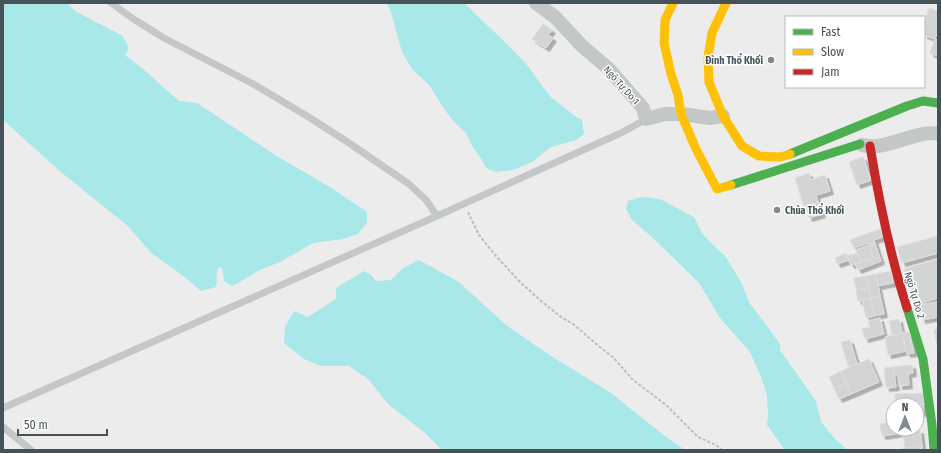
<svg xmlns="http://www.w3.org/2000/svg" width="941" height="453" font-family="'Fira Sans Condensed',sans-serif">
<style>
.water{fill:#a8e8e8}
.building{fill:#d3d4d5;stroke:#dededf;filter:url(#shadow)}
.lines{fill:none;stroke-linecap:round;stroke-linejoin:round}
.path{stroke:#b4c0ba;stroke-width:2;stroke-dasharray:3 2;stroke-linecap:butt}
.lane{stroke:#c4c7c8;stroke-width:7}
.street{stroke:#c4c7c8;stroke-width:14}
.fast{stroke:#4caf50;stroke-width:9}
.slow{stroke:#ffc107;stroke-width:9}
.jam{stroke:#c62828;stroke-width:9}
.poi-dot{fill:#80898c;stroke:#fff;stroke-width:1.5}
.labels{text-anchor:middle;stroke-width:3;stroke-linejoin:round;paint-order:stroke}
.poi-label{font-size:10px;font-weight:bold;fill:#455358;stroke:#fff;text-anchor:end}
.street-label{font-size:10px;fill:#455358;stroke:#fff}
</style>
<defs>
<filter id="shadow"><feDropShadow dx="3.5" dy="3.5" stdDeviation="0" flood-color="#0004"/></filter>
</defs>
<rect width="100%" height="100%" fill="#edecec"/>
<g class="water">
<path d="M3,3h64l8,8 48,25 6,12 -4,7 18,14 36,32 18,2 78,52 55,32 37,25v11l-9,11 -15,5 -30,4 -33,19 -20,8 -22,13 -6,3 -8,-5 -1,-8 -1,-5 -3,-1c-4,6 -1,13 -3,20l-15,4 -19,-16 -32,-23 -21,-25 -67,-54 -59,-53z"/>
<path d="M386,3h78l47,45 17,18 12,17 11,14 24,19 7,4 2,14 -8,6 -25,7 -19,15 -19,8 -17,2 -10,-4 -4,-8 -10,-14 -6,-13 -12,-11 -12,-16 -12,-20 -18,-17 -10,-17 -12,-43z"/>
<path d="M641,197l19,2 34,18 8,16 8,9 16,15 16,27 7,18 31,42v6l36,51 5,21 15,18 12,10h-63l-18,-25 1,-10 -1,-20 -6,-18 -11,-25 -30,-34 -21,-35 -47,-46 -20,-17 -6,-11 2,-8z"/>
<path d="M419,260l40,22 47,43 42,29 63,39 55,44 19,13h-243l-17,-17 -37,-29 -19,-24 -20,-14h-28l-17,-7 -20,-16 1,-16 9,-16 14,6 12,-8 16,-10v-11l28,-17 7,4 5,6 15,-1 12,-12z"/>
</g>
<g class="building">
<path d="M929,8l9,3v19l-3,9 -11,-4v-11z"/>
<path d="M543,24l9,6 -4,5 5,3 -7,10 -14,-9z"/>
<path d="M935,39l3,1v16l-8,-3z"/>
<path d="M863,157l8,23 -14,5 -8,-23z"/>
<path d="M809,173l2,7 14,-5 5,16 -14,4 2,7 -14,5 -9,-29z"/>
<path d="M818,202l4,12 -13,4 -4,-12z"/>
<path d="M880,229l3,8 -9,3 1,3 -6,2 -1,-2 -14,5 -4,-8z"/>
<path d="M938,236v17l-36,10 -5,-16z"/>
<path d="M875,243l6,18 -23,9 -3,-6 18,-7 -4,-12z"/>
<path d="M869,245l4,12 -13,5 -4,-12z"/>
<path d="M846,253l3,7 -12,4 -2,-6z"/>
<path d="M857,253l3,9 -9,3 -4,-9z"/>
<path d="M938,259v39l-23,7 -11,-36z"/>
<path d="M891,271l2,12 -15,3 -2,-12z"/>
<path d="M876,274l4,22 -9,2 -5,-22z"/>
<path d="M866,276l3,12 -13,2 -2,-12z"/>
<path d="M869,288l2,10 -13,3 -2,-11z"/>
<path d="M880,296l4,18 -10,2 -3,-18z"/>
<path d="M871,298l3,18 -8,2 -4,-18z"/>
<path d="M938,302v15l-16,3 -3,-15z"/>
<path d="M880,318l4,16 -19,5 -3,-10 8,-2 -2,-6z"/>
<path d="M899,319l3,14 -10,2 -3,-14z"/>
<path d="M938,329v15l-1,1 -3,-15z"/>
<path d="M909,332l5,21 -7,1 -5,-21z"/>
<path d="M902,333l4,18 -18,4 -3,-18z"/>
<path d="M850,340l7,24 -9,2 -7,-24z"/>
<path d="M869,359l10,23 -28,12 -10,-23z"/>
<path d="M912,365l1,8 -5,1 1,11 -10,1 -1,-11 -4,1 -1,-9z"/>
<path d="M893,367l3,20 -10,1 -2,-20z"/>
<path d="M841,371l5,12 -12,5 -5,-11z"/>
<path d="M846,383l5,11 -12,5 -5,-11z"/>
<path d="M926,393v11l-31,1v-11z"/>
<path d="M923,404v9h-6v-8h-19z"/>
<path d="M893,422v7h21v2l-32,5 -2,-12z"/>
<path d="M920,430l2,16 -17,2 -2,-15z"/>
<path d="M922,446v4h-20v-2z"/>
</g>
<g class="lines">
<path class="path" d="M468,212l11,23 17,21 24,26 20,18 21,17 12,7 28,24 12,9 20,23 33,25 32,32 18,8 6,5"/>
<g class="lane">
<path d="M111,3l24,17 29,18 91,47 52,31 42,27 60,41 17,16 11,16"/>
<path d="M3,408l434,-192 186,-84 23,-13"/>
<path d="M3,427l28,23"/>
</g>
<g class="street">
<path d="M536,3l19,14 27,29 27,23 34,39 3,11 19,-5h16l29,4 13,-2"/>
<path d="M862,145c6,1 11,2 16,1 18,-2 43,-16 60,-12"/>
</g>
<g class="fast">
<path d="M790,154l117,-48 16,-5 15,2"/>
<path d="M731,185l129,-41"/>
<path d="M907,308l16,51 9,66 2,25"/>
</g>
<g class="slow">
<path d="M673,3l-8,17 -1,23 7,31 7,21 3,19 15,35 21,40 14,-4"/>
<path d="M726,3l-14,30 -4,24 1,25 14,34 19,30 17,10 22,1 9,-3"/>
</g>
<path class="jam" d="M870,146c9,55 20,109 37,162"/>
</g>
<g class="poi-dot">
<circle cx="771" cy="60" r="4"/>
<circle cx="777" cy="210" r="4"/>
</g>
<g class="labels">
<g class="poi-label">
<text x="763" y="64">Đình Thổ Khối</text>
<text x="785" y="214" text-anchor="start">Chùa Thổ Khối</text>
</g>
<g class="street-label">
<text transform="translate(622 85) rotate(48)" y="4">Ngõ Tự Do 1</text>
<text transform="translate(915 295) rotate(73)" y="4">Ngõ Tự Do 2</text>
</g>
</g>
<rect width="941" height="453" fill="none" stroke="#455358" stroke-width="8"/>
<rect x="785" y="16" width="140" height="72" fill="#ffffff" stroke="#b5babc"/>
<rect x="793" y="29" width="20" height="6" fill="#4caf50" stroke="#b5babc"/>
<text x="821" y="36" font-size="12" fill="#455358">Fast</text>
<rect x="793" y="49" width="20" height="6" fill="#ffc107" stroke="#b5babc"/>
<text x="821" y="56" font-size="12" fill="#455358">Slow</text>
<rect x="793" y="69" width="20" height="6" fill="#c62828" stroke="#b5babc"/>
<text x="821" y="76" font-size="12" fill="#455358">Jam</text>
<g transform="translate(905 417)"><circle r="19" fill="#ffffff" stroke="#b5babc"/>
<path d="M0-3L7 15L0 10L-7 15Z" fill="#80898c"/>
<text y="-6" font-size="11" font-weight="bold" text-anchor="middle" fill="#455358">N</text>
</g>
<path d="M18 429v6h89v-6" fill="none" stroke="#455358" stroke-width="2"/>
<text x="24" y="429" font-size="12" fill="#455358" stroke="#ffffff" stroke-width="3" paint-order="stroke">50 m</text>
</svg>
